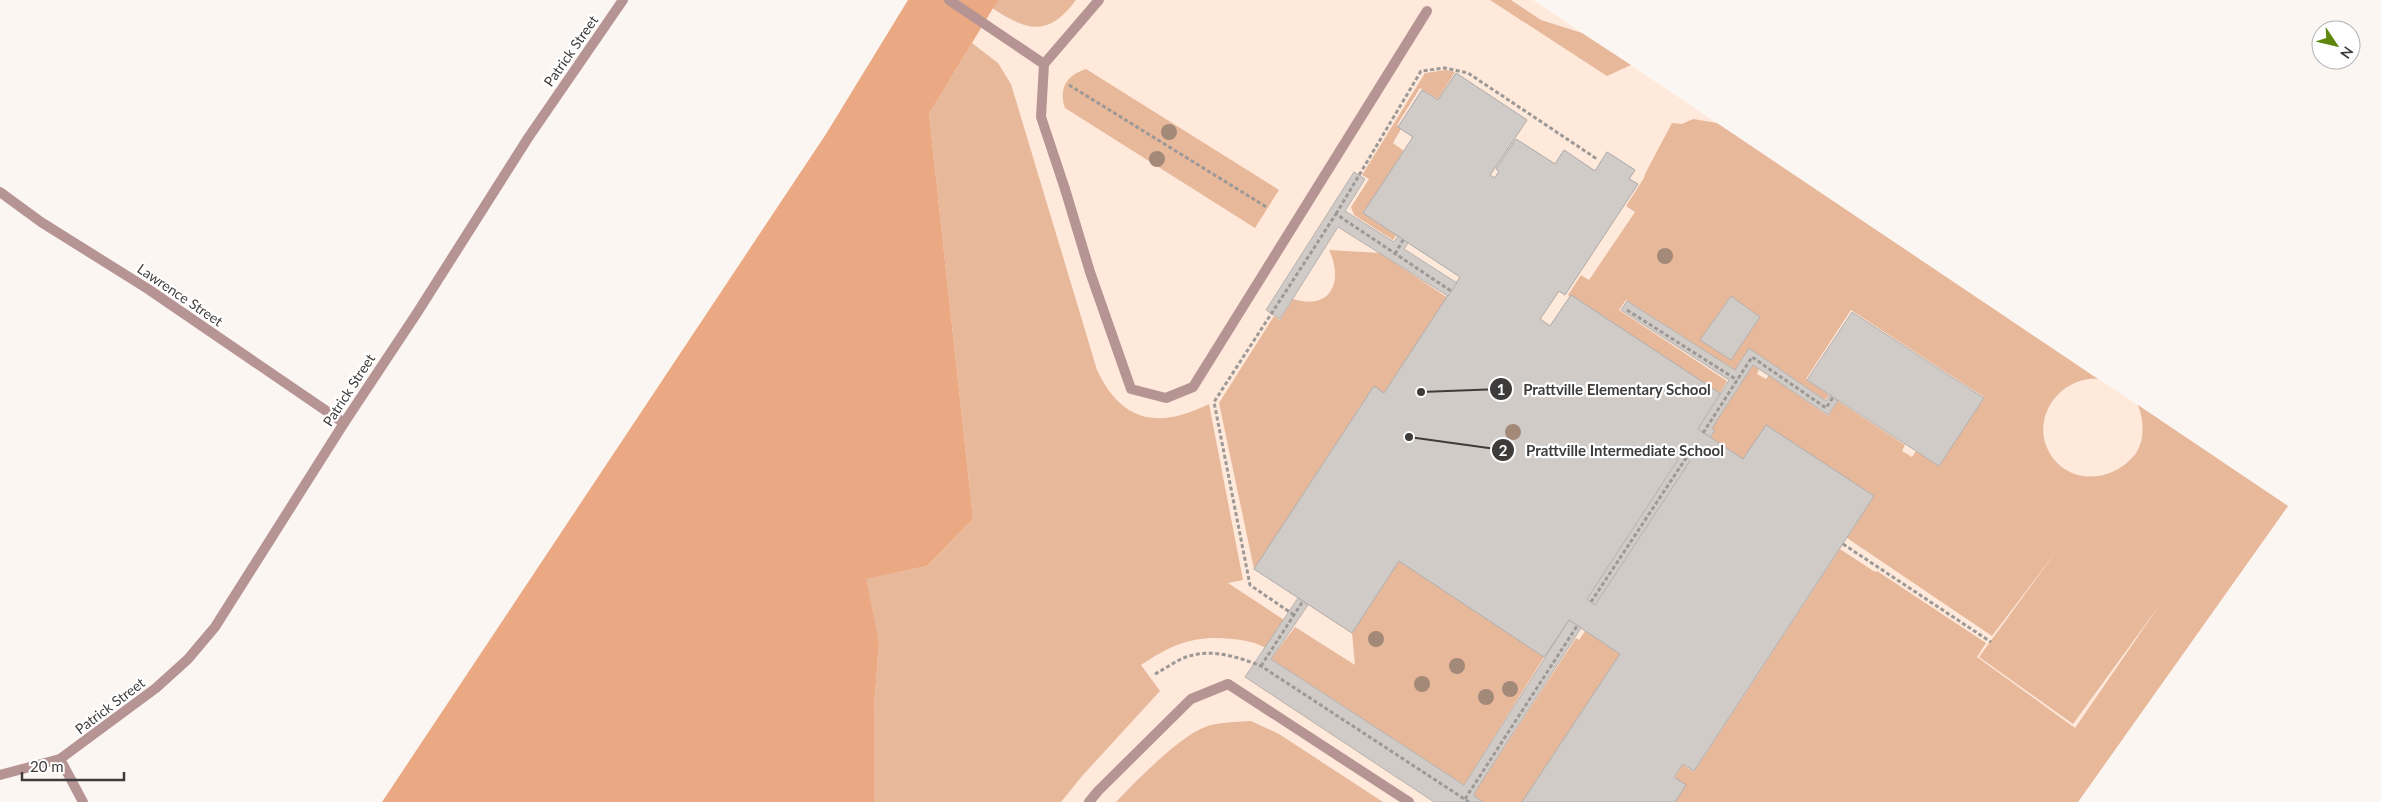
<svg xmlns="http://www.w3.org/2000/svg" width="2381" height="802" font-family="Lato,sans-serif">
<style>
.education{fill:#fee9db}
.green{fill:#e8b89b}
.forest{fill:#eaa982}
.building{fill:#d1cbc8;stroke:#b6b1ae;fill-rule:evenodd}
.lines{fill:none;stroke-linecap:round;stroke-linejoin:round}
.path{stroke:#9d9997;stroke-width:3;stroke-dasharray:4 2.5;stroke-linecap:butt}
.lane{stroke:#b79494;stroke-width:10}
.street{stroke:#b79494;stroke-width:10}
.tree{fill:#a38978}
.labels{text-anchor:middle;stroke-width:4.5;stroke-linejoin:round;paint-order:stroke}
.street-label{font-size:14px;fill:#3e3c3b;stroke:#fff}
.leader{fill:none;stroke:#3e3c3b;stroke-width:2}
.callout-dot{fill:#3e3c3b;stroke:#fff;stroke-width:2}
.mark-label{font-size:15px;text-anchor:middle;font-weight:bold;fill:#fff}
.callout-label{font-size:15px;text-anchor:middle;font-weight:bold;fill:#3e3c3b;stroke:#fff;stroke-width:4.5;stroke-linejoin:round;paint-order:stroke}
</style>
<rect width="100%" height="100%" fill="#fcf6f3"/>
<path class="education" d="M985,0h548l755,506 -210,296h-1627z"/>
<g class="green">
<path d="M985,0h91c-32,43 -55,27 -93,2z"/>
<path d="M1490,0h21l30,20 41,13 49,32 -24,11z"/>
<path d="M972,43l26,20 13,21 86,286c25,53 62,59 112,34l34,176 -15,3 56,37 -18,28c-11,-6 -22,-8 -34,-9 -38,-4 -59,5 -91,26l19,26 -77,84 -22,27h-187v-93l5,-67 -14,-63 62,-13 46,-47 -44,-405z"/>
<path d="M1086,69l193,121 -24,38 -190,-120c-7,-20 2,-33 21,-39z"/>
<path d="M1446,70l9,2 -17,27 -18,-11 -23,37 4,4 -8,14 11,8 -40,61 33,22 -4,6 -39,-25 -3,-8 18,-28 -7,-4 63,-102z"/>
<path d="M1693,119l24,4 381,256c-37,-3 -68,38 -49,73 18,32 59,31 82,7 14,-13 14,-36 7,-54l150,101 -210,296h-403l10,-16 -10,-9 8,-12 11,7 146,-223 35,23 2,-1 109,72 -9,14 98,71 86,-125 -88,121 -94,-67 79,-108 -66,87 -145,-98 27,-42 -108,-71 -23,35 -33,-22 5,-8 -3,-2 41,-63 6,4 -2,5 9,5 3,-4 59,41 10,-15 67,44 -3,6 10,6 4,-6 23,15 45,-69 -133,-87 -45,69 23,16 -4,5 -75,-51 -15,21 -109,-70 -7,10 108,71 -7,12 -152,-98 13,-20 8,5 46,-68 -9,-6 18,-28 1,-4 27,-51 10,1z"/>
<path d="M1329,250l51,3 68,45 -64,95 -11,-6 -119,182 -35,-166 55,-87 6,4 13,-21c38,12 51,-18 36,-49z"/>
<path d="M1399,561l145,96 -80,128 -193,-126 24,-32 60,38 -3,-32z"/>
<path d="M1585,631l35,23 -98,148h-39l-9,-6 1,-4 101,-154 3,2z"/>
<path d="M1251,721l28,13 104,68h-267c20,-21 63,-65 89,-75 14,-5 31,-5 46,-6z"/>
</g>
<path class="forest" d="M908,0h90l-69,114 44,405 -46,47 -61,13 13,63 -5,67v93h-492l444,-668z"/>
<g class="building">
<path d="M1456,73l71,47 -37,55 5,3 4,-7 -3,-2 20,-30 39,25 9,-14 31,21 12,-19 28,18 -6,9 9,5 -73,111 -6,-4 -19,28 10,7 21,-31 150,99 -23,35 45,30 23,-34 108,71 -180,275 -11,-7 -9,13 12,8 -11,17h-153l98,-148 -51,-34 -25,37 -145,-96 -47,72 -98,-64 120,-183 10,7 76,-116 -97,-64 50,-76 -15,-10 24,-37 16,10zM1509,391l148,100 24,-36 46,31 -95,144 -45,-31 22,-35 -149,-98z"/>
<path d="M1456,73l71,47 -37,55 5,3 4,-7 -3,-2 20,-30 39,25 9,-14 31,21 12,-19 28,18 -6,9 9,5 -73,111 -6,-4 -19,28 10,7 21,-31 150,99 -23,35 45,30 23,-34 108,71 -180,275 -11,-7 -9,13 12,8 -11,17h-153l98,-148 -51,-34 -25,37 -145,-96 -47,72 -98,-64 120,-183 10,7 76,-116 -97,-64 50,-76 -15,-10 24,-37 16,10z"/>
<path d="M1354,172l11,7 -20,32 49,31 4,-6 10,7 -4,6 53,34 -9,13 -110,-69 -58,92 -14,-9z"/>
<path d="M1731,296l29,21 -29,43 -31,-20z"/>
<path d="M1627,301l108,69 14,-22 77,53 4,-6 8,6 -10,14 -75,-50 -41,63 3,2 -5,7 -12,-8 31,-49 -108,-70z"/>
<path d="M1852,312l132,86 -45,68 -132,-86z"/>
<path d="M1681,455l9,6 -95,144 -8,-6z"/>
<path d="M1298,598l10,7 -37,54 193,126 105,-165 12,8 -106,164 -1,4 9,6h-49l-189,-125z"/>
</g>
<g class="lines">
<g class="path">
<path d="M1069,85l199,123"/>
<path d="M1336,214l85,-143 24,-3 23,5 129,86"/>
<path d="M1395,254l8,-14"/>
<path d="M1627,310l110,70"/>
<path d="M1703,433l49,-76 74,51 7,-11"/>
<path d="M1843,544l148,98"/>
<path d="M1591,602l95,-144"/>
<path d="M1294,615l-44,-30 -36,-183 122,-188 115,77"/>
<path d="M1261,666l42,-65"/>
<path d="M1155,674c10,-5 20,-13 31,-17 26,-9 52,0 75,9l208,136"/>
<path d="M1465,799l112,-173"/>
</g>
<g class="lane">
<path d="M1065,189l25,83 41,117 35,9 27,-11 234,-376"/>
<path d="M1089,802l9,-11 93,-92 37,-15 181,118"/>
</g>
<g class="street">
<path d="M949,0l95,64"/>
<path d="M1065,189l-24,-72 3,-53 55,-64"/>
<path d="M0,192l41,30 107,67 196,134"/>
<path d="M60,759l23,43"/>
<path d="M0,775l60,-16 96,-71 32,-29 27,-32 129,-204 73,-110 111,-175 95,-138"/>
</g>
</g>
<g class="tree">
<circle cx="1169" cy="132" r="8"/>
<circle cx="1157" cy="159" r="8"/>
<circle cx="1665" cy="256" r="8"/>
<circle cx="1513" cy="432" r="8"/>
<circle cx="1376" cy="639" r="8"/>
<circle cx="1457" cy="666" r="8"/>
<circle cx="1422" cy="684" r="8"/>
<circle cx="1510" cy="689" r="8"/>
<circle cx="1486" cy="697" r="8"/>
</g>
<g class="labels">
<g class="street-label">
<text transform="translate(571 51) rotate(-55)" y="5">Patrick Street</text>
<text transform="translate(180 295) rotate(34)" y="5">Lawrence Street</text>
<text transform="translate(349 390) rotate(-57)" y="5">Patrick Street</text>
<text transform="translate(110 706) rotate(-37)" y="5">Patrick Street</text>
</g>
</g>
<path class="leader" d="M1421 392L1501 389M1409 437L1503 450"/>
<g class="callout-dot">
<circle cx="1421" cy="392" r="5"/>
<circle cx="1409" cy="437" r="5"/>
<circle cx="1501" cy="389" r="12"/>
<circle cx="1503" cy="450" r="12"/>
</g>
<g class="mark-label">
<text x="1501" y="395">1</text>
<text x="1503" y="456">2</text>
</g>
<g class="callout-label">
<text x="1617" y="395">Prattville Elementary School</text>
<text x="1625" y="456">Prattville Intermediate School</text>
</g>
<g transform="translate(2336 45) rotate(125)"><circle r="24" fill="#ffffff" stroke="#b2b1b1"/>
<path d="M0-4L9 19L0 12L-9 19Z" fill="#5f860d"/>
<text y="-8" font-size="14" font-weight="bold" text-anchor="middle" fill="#3e3c3b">N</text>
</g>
<path d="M22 772v8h102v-8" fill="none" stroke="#3e3c3b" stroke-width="2.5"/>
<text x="30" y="772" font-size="15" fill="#3e3c3b" stroke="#ffffff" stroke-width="4" paint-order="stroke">20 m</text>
</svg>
